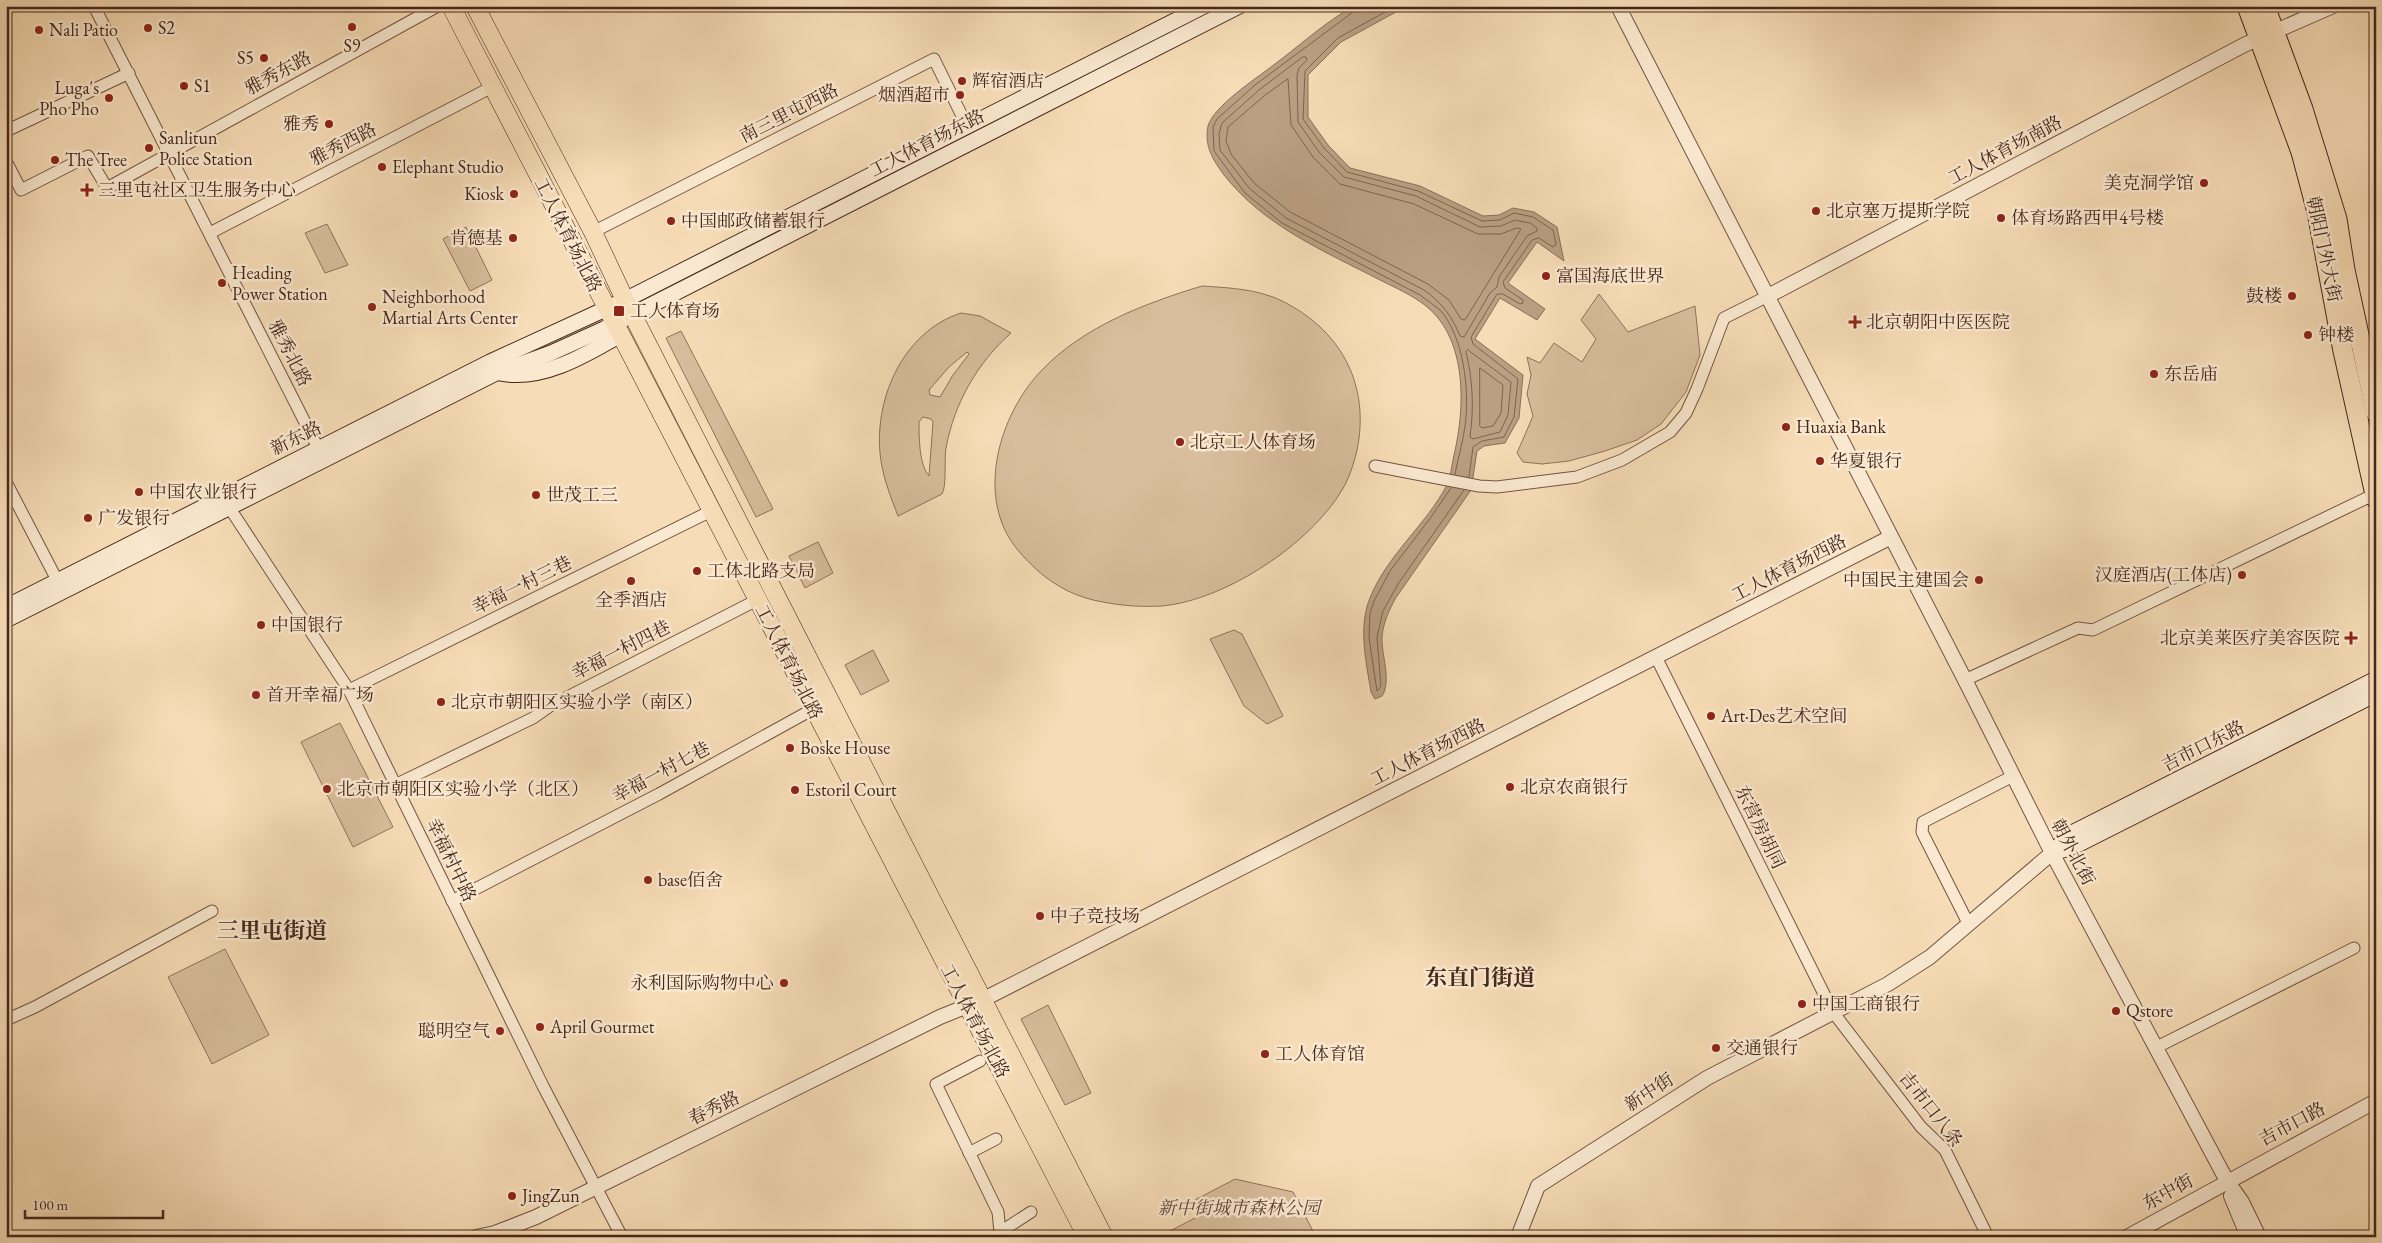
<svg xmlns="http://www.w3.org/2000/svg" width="2382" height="1243" font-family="'EB Garamond','Noto Serif SC',serif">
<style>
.green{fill:#d9be9d;stroke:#90725c;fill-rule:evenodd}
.water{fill:#bb9f82;stroke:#8c6f59}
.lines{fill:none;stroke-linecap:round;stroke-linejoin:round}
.shore{stroke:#80634f;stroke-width:1}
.minor-casing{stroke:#725443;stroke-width:13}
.tertiary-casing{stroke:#725443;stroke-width:16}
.secondary-casing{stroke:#46271c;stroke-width:17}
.primary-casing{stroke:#46271c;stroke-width:19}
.trunk-casing{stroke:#46271c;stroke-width:21}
.minor{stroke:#fae9d0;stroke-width:11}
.tertiary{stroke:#fae9d0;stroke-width:14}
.secondary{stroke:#fae9d0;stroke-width:15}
.primary{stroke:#f7ddb7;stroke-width:18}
.trunk{stroke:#f7ddb7;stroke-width:19}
.poi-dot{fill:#8f2418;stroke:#fae9d0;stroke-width:2}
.labels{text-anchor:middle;stroke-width:5;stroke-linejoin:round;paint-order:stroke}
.poi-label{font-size:18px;fill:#46271c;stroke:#fae9d0;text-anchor:start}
.street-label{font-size:18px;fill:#46271c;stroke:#fae9d0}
.park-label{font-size:18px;font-style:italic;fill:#634536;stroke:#fae9d0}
.district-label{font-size:22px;font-weight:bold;fill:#46271c;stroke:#fae9d0}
</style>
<rect width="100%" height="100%" fill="#f7ddb7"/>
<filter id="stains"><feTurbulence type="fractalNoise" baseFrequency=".004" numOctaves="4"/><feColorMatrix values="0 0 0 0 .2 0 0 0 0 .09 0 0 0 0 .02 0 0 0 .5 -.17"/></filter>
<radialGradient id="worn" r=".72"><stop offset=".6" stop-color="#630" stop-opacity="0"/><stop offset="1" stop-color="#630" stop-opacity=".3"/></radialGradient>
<g class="green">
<path d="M327,224l21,41 -23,8 -20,-40z"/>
<path d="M466,227l26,53 -22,11 -27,-52z"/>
<path d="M1202,286c29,2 58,3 84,17 57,30 84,84 71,147 -3,13 -8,29 -15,40 -32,54 -116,110 -180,116 -20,1 -39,0 -59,-4 -25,-4 -47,-15 -66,-32 -13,-12 -26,-26 -33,-42 -23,-52 1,-120 38,-158 42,-44 104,-67 160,-84z"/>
<path d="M1599,294l29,38 67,-26 5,49 -14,37 -25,32 -24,16 -32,11 -36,10 -27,3 -19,-2 -6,-9 16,-37 -6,-22 4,-19 -4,-18 13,6 14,-20 28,19 14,-23 -15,-19z"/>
<path d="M961,313l19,3 31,17c-34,30 -57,71 -65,115 -2,11 1,38 -4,46l-44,22c-7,-18 -14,-36 -17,-55 -9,-59 21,-129 80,-148zM967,352l2,2 -16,21 -13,22 -10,-2 -1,-5 20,-23zM923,417l8,2 2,3 -4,54c-10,-11 -10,-39 -10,-54z"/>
<path d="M681,331l89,172 3,6 -17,8 -90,-179z"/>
<path d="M818,542l15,31 -28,15 -16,-32z"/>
<path d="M1234,630l8,4 41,82 -16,8 -23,-18 -34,-67z"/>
<path d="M873,650l16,31 -28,14 -16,-30z"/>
<path d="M340,723l53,104 -40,20 -52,-105z"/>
<path d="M225,949l44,86 -57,29 -44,-87z"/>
<path d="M1048,1005l43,88 -26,12 -44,-86z"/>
<path d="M1235,1179l58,13 23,45h-158l41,-21 -8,-14z"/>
</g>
<path class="water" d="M1354,6h53l-66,36 -33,33v42l20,28 22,23 70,18 63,30 16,-1 14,-7 21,4 23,15 7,34 -27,-19 -29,41 37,26 -8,11 -37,-22 -25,41 48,36 -4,43 -14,25 -21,3 -7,5 -6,39 -76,109c-6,12 -12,24 -13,38 -1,17 10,44 0,59l-7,3 -4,-7c-5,-31 -13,-65 -1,-94 17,-43 56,-73 77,-113 4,-9 5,-21 7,-30 11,-47 14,-115 -28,-149 -14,-11 -30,-18 -46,-26 -56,-29 -116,-54 -156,-105 -11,-15 -20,-29 -16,-49 5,-19 47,-47 63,-59 27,-20 54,-45 83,-61z"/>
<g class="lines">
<g class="shore">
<path d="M1355,6l-2,6 -98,73 -38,34 -4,8 1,24 31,42 37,30 138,72c6,5 13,9 19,14 25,26 31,83 26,117 -2,16 -7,32 -10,48"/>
<path d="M1396,6l-58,32 -33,33 -2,48 21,29 23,24 71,19 64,30 18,-1 14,-7 19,4 20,13 3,14 -3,3 -14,-9 -7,2 -29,42 2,6 18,12v3l-3,1 -17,-10h-6l-26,43 2,7 45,35 -4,38 -10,20 -22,4 -9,6 -4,30"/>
<path d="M1303,57h3l1,3 -8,8 -2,7 1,47 21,30 25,25 72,19 64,31 21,-1 14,-6 15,3 7,5v3l-10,5 -28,41 -2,10 -7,6 -26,44 -4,-1c-8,-20 -18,-33 -36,-46l-138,-72 -37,-30 -29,-38 -1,-16 3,-11 37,-33z"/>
<path d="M1288,79l3,46 22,32 27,27 74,20 64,30h23l15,-6 5,1 -56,91 -4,-1 -12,-19 -21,-16 -138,-72 -36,-29 -23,-29 -5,-13 2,-14 36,-31z"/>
<path d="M1468,350l43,32 -3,33 -8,17 -27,7 -3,-2c4,-29 3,-56 -4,-85z"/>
<path d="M1480,368l23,17 -2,28 -8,13 -11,2 -2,-2z"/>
<path d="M1451,488l-20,29 -41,54 -16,30 -4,12 -1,25 8,53 4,-5 -4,-49 6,-26 15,-27 66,-94"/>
</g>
<defs>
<g id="minor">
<path d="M94,6l224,442"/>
<path d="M6,131l123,-58"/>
<path d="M6,161l15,29 67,-34 19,32 331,-182"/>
<path d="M593,232l341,-173 33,67"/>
<path d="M210,233l282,-146"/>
<path d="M1375,466l104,20 18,1 80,-10 45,-17 48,-28 16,-19 11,-24 27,-71 44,-22"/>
<path d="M6,482l51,98"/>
<path d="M229,507l120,183 194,396 79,151"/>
<path d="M1656,657l177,355 88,115 24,23 43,87"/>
<path d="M1965,680l113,-52 15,2 282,-136"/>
<path d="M349,690l362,-179"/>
<path d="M395,785l138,-67 17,-12 207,-106"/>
<path d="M452,901l207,-107 147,-81"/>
<path d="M1969,925l-47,-93 1,-10 90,-46"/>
<path d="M6,1020l29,-13 177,-96"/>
<path d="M2157,1047l197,-99"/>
<path d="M980,1061l-44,23 62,128 2,20 3,5"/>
<path d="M969,1153l27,-14"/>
<path d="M1000,1232l31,-20"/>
</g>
<g id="tertiary">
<path d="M1618,6l347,674 87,173 175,328 15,21 17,35"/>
<path d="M1768,296l476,-251 89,-39"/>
<path d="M2231,1196l17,41"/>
<path d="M476,1237l19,-4 41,-16 404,-200 42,-17 909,-463"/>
<path d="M1518,1237l20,-51 169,-108 181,-94 42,-27 122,-104"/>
<path d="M2127,1237l249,-136"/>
</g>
<g id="secondary">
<path d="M500,373c42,8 84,-17 120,-38"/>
<path d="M6,607l484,-245 135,-62 579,-294"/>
<path d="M6,620l490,-247 55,-20 53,-24 635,-323"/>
<path d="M2052,853l18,-19 306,-155"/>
<path d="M2053,853l22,-7 301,-152"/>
</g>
<g id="primary">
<path d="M451,6l636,1231"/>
<path d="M475,6l118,226 32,68 479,937"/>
</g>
<g id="trunk">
<path d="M2247,6l54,146 16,60 26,139 33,148"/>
<path d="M2265,6l38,103 34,110 8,51 31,143"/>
</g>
</defs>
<use href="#minor" class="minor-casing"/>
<use href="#tertiary" class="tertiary-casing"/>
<use href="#secondary" class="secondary-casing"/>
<use href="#primary" class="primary-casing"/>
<use href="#trunk" class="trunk-casing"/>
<use href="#minor" class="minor"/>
<use href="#tertiary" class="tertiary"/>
<use href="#secondary" class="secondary"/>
<use href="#primary" class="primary"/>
<use href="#trunk" class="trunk"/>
</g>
<g class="poi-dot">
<circle cx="352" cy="27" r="5"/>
<circle cx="148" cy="28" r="5"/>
<circle cx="39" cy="30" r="5"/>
<circle cx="264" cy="58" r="5"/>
<circle cx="962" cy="81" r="5"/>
<circle cx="184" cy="86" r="5"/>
<circle cx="960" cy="95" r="5"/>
<circle cx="109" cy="98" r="5"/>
<circle cx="329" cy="124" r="5"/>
<circle cx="149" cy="148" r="5"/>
<circle cx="55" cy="160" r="5"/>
<circle cx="382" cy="167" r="5"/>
<circle cx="2204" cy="183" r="5"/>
<path d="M84.5 182.5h5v5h5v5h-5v5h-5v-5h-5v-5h5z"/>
<circle cx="514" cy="194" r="5"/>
<circle cx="1816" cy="211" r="5"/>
<circle cx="2001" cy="218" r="5"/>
<circle cx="671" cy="221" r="5"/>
<circle cx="513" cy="238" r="5"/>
<circle cx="1546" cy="276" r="5"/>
<circle cx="222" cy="283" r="5"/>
<circle cx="2292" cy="296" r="5"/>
<circle cx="372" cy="307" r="5"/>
<rect x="613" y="305" width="12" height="12" rx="2.5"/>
<path d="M1852.5 314.5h5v5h5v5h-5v5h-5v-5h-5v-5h5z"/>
<circle cx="2308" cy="335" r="5"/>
<circle cx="2154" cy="374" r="5"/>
<circle cx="1786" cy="427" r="5"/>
<circle cx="1180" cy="442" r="5"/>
<circle cx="1820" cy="461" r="5"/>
<circle cx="139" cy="492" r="5"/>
<circle cx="536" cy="495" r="5"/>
<circle cx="88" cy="518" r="5"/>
<circle cx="697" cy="571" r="5"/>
<circle cx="2242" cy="575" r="5"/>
<circle cx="1979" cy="580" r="5"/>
<circle cx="631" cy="581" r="5"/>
<circle cx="261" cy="625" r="5"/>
<path d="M2348.5 630.5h5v5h5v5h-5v5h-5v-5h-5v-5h5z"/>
<circle cx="256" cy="695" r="5"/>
<circle cx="441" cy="702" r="5"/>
<circle cx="1711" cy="716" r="5"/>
<circle cx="790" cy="748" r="5"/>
<circle cx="1510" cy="787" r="5"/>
<circle cx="327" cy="789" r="5"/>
<circle cx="795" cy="790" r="5"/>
<circle cx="648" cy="880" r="5"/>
<circle cx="1040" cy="916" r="5"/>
<circle cx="784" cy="983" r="5"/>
<circle cx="1802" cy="1004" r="5"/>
<circle cx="2116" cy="1011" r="5"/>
<circle cx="540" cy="1027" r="5"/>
<circle cx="500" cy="1031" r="5"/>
<circle cx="1716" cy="1048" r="5"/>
<circle cx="1265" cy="1054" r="5"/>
<circle cx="512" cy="1196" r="5"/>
</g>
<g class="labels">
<g class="poi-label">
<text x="158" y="34">S2</text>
<text x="49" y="36">Nali Patio</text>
<text x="352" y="52" text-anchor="middle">S9</text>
<text x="254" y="64" text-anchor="end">S5</text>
<text x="972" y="87">辉宿酒店</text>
<text x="194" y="92">S1</text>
<text x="99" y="94" text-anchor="end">Luga's<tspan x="99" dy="21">Pho Pho</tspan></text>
<text x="950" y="101" text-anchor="end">烟酒超市</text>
<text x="319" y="130" text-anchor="end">雅秀</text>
<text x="159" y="144">Sanlitun<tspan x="159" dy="21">Police Station</tspan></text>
<text x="65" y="166">The Tree</text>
<text x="392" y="173">Elephant Studio</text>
<text x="2194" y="189" text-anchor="end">美克洞学馆</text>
<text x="98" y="196">三里屯社区卫生服务中心</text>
<text x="504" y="200" text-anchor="end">Kiosk</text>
<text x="1826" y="217">北京塞万提斯学院</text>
<text x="2011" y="224">体育场路西甲4号楼</text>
<text x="681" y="227">中国邮政储蓄银行</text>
<text x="503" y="244" text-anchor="end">肯德基</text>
<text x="232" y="279">Heading<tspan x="232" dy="21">Power Station</tspan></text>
<text x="1556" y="282">富国海底世界</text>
<text x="2282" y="302" text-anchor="end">鼓楼</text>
<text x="382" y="303">Neighborhood<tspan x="382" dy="21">Martial Arts Center</tspan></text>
<text x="630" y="317">工人体育场</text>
<text x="1866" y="328">北京朝阳中医医院</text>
<text x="2318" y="341">钟楼</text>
<text x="2164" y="380">东岳庙</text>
<text x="1796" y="433">Huaxia Bank</text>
<text x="1190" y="448">北京工人体育场</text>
<text x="1830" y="467">华夏银行</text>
<text x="149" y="498">中国农业银行</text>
<text x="546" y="501">世茂工三</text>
<text x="98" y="524">广发银行</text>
<text x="707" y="577">工体北路支局</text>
<text x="2232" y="581" text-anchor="end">汉庭酒店(工体店)</text>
<text x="1969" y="586" text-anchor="end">中国民主建国会</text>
<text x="631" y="606" text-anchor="middle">全季酒店</text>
<text x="271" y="631">中国银行</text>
<text x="2340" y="644" text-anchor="end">北京美莱医疗美容医院</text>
<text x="266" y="701">首开幸福广场</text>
<text x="451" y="708">北京市朝阳区实验小学（南区）</text>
<text x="1721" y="722">Art·Des艺术空间</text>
<text x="800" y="754">Boske House</text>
<text x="1520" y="793">北京农商银行</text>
<text x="337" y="795">北京市朝阳区实验小学（北区）</text>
<text x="805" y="796">Estoril Court</text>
<text x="658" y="886">base佰舍</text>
<text x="1050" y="922">中子竞技场</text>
<text x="774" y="989" text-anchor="end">永利国际购物中心</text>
<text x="1812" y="1010">中国工商银行</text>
<text x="2126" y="1017">Qstore</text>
<text x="550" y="1033">April Gourmet</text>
<text x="490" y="1037" text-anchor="end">聪明空气</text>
<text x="1726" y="1054">交通银行</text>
<text x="1275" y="1060">工人体育馆</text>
<text x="522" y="1202">JingZun</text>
</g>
<g class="street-label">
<text transform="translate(278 73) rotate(-28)" y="6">雅秀东路</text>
<text transform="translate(789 113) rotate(-27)" y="6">南三里屯西路</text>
<text transform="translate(927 143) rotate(-27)" y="6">工人体育场东路</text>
<text transform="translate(343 144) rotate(-27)" y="6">雅秀西路</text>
<text transform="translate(2005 150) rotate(-28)" y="6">工人体育场南路</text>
<text transform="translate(568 235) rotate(63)" y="6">工人体育场北路</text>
<text transform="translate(2324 249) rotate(78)" y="6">朝阳门外大街</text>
<text transform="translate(290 353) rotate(63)" y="6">雅秀北路</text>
<text transform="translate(296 438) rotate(-26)" y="6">新东路</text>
<text transform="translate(1789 568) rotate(-27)" y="6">工人体育场西路</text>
<text transform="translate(522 585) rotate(-26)" y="6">幸福一村三巷</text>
<text transform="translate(621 650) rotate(-27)" y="6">幸福一村四巷</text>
<text transform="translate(789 662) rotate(63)" y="6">工人体育场北路</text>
<text transform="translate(2203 746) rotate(-27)" y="6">吉市口东路</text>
<text transform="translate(1428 752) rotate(-27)" y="6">工人体育场西路</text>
<text transform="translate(661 772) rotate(-28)" y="6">幸福一村七巷</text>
<text transform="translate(1760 827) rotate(64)" y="6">东营房胡同</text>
<text transform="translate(2073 852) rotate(62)" y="6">朝外北街</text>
<text transform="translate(451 860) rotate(64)" y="6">幸福村中路</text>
<text transform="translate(975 1021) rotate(62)" y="6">工人体育场北路</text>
<text transform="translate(1649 1092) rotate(-33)" y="6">新中街</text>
<text transform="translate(714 1108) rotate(-26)" y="6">春秀路</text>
<text transform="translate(1931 1109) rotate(52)" y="6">吉市口八条</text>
<text transform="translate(2292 1124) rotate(-28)" y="6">吉市口路</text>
<text transform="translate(2168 1192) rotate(-29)" y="6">东中街</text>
</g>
<g class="park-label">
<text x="1239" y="1214">新中街城市森林公园</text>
</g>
<g class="district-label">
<text x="272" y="938">三里屯街道</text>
<text x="1480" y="985">东直门街道</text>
</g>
</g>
<rect width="2382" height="1243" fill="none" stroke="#f7ddb7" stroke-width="25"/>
<rect x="8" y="8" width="2367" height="1228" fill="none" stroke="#46271c" stroke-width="2.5"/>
<rect x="12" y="12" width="2357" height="1218" fill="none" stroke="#46271c"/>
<path d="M25 1210v8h138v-8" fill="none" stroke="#46271c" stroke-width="2.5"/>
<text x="32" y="1210" font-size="15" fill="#46271c" stroke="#fae9d0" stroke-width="4" paint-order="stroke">100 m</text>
<rect width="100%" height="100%" filter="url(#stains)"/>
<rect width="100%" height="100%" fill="url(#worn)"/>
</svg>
